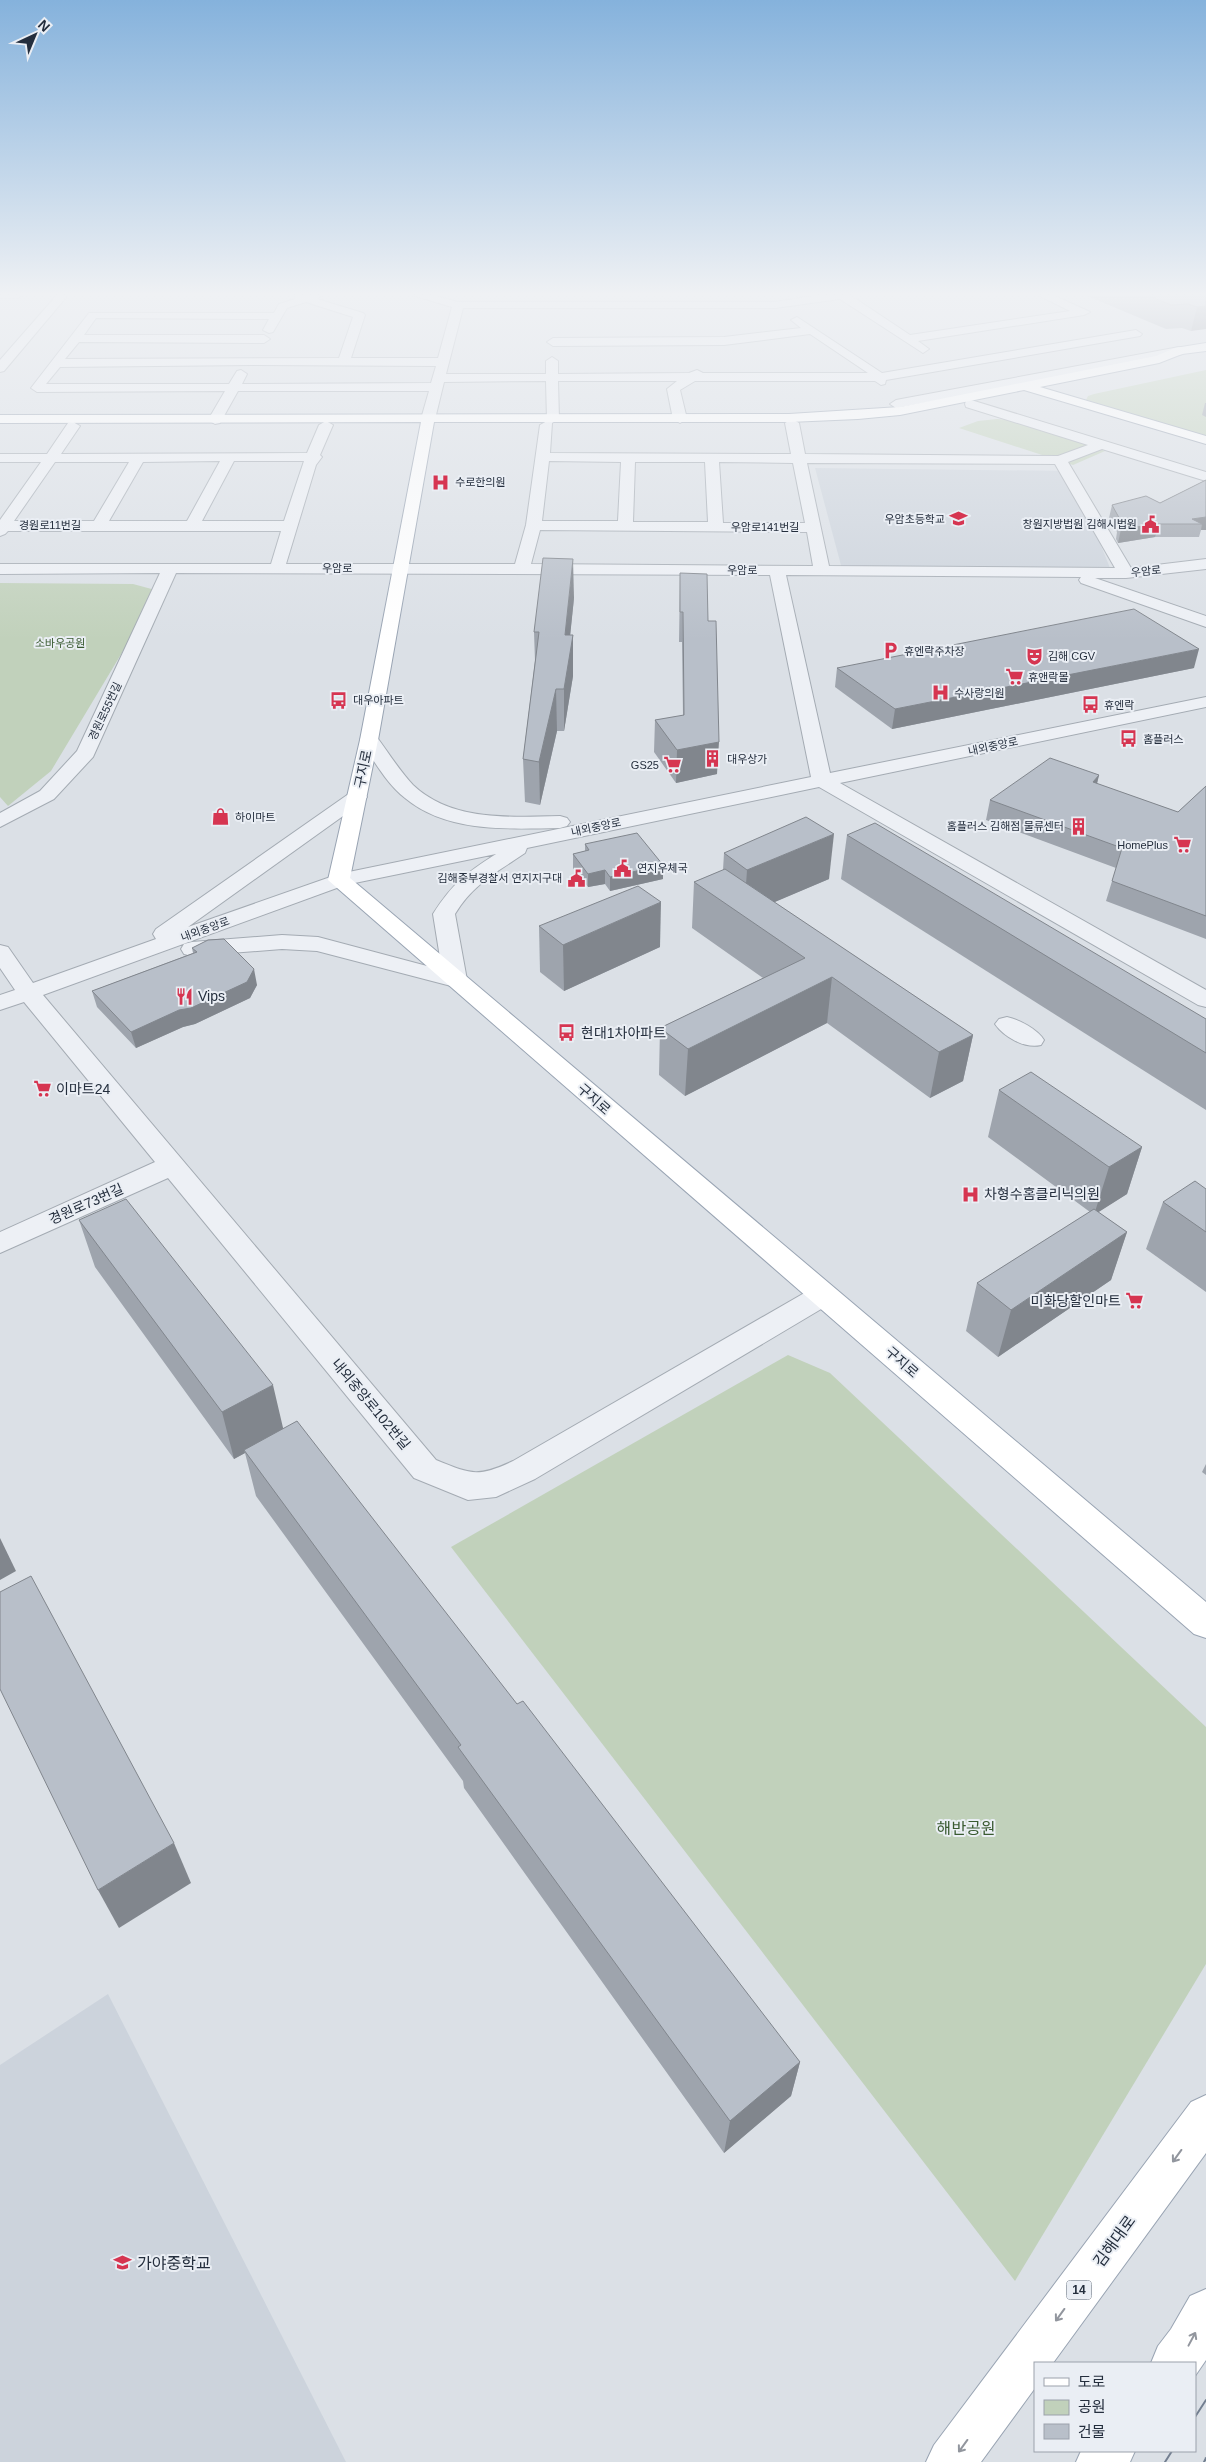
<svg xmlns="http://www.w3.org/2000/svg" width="1206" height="2462" font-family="Arial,'Noto Sans KR',sans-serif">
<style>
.built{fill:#ccd3dc}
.green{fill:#c1d1bb}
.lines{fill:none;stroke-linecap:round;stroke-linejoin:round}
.minor-casing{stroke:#a4abb3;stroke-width:2}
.major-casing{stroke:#99a4b3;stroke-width:2}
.minor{fill:#edf0f5;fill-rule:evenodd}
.major{fill:#fff;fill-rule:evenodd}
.tram{stroke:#737f91;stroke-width:2}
.wall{fill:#9ea4ad}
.shaded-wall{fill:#81868d}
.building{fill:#b8bfc9;stroke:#81868d}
.oneway{stroke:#92969e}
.labels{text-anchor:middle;stroke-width:4;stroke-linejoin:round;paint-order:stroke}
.far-poi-label{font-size:11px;fill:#242e3d;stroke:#eaeef4;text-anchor:start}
.far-street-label{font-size:11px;fill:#242e3d;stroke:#eaeef4}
.far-park-label{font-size:11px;fill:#395a30;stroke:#eaeef4}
.shield{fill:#eaeef4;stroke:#5f6874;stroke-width:1}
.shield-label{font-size:12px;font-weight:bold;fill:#242e3d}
.street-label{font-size:14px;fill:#242e3d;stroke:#eaeef4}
.poi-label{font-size:14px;fill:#242e3d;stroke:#eaeef4;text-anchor:start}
.near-park-label{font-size:16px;fill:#395a30;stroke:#eaeef4}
.near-street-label{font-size:16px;fill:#242e3d;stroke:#eaeef4}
.near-poi-label{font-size:16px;fill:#242e3d;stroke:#eaeef4;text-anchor:start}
</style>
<rect width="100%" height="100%" fill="#dbe0e6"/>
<g class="built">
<path d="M815,468l256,3 39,97 -268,1z"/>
<path d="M108,1994l238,468h-346v-397z"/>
</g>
<g class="green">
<path d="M1206,370v66l-120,-36 2,-4 6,-2z"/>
<path d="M997,419l23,2 85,30 -32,14 -114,-37 19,-7z"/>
<path d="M0,583l133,1 26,7 -108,180 -43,35 -8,-9z"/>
<path d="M788,1355l42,18 376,354v237l-191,317 -564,-734z"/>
</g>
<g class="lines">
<defs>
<g id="minor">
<path d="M0,295h23l-5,3h-18z"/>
<path d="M57,295h11l-64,76 -4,1v-12z"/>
<path d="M295,295h28l-6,4 46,14 2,2 -14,43h87l14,-51 -40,-12h20l26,7h317l44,-7h31l60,40 160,-24 -32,-16h15l37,17 -6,3 -166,26 11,8 -6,4 -83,-54 -65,9h-312l-17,66h100v-13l6,-4 6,4v13l131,-1 8,-3 6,3h165l-58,-39 -86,11 -171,1 -6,-4 6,-4 171,-1 77,-9 -10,-8 6,-3 85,56 254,-43 6,4 -2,2 -254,44 -1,4 -4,1 -6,-4h-180l-15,9 7,29 -7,4 -7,-4 -6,-30 10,-8h-119l1,38 -7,4 -2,30 241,1 -6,-31 7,-4 7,4 6,31 253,2 30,-11 -122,-38 -1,-3 1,-3 5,-1 235,72v9l-104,-32 -34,13 63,106 75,-9v10l-80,9h-31l111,38v11l-125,-44 -2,-3 2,-3 -295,-2 44,198 376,-76v10l-366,76 366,207v17l-8,-2 -379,-218 -292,61 -2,5c-28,19 -52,31 -70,61l12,66 -4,5 -8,2 -138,-36 -35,-2 -90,7 -8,-2 -3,-5 3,-5 8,-2 90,-7 36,2 124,33 -9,-56c19,-30 33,-41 63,-60l-151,31 -302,110 393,465c35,14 41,18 77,1l300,-173 10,-4 10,4 4,7 -4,7 -298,177 -39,18 -28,3 -54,-22 -246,-300 -168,75v-21l155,-70 -131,-160 -24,8v-15l15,-5 -15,-22v-23l8,2 25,36 123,-44 -3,-5 3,-5 194,-136 7,-2 7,2 3,4 -3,4 -176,126 151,-53 472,-97 -41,-202 -594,-2 -83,184 -39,42 -54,28v-14l40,-22 37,-40 83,-178 -160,1v-10h271l10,-33h-273l-3,3 -5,2v-16l41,-58h-41v-8h47l21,-31 5,-1 7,4 -19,28 246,-1 12,-28 7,-4 7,4 -13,30 2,2 -6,8 -30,99h229l11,-39 14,-100 7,-4 -1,-40 -102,1 -9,37 -7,4 -7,-4 8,-28h-191l-18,32 -5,1 -7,-4 17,-29 -188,1 -6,-4 58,-75h185l5,-9 16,-5zM306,302l47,15 -14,41 -274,1 14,-17 185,1 6,-4 -6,-4h-180l12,-17 173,1 -6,11 6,3 4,-1 14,-24zM253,365l183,1 -5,17 -189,1 5,-10 -6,-4 -4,1 -8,13h-183l14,-17zM220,461l-33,60h-78l34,-59zM234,461h70l-20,60h-82zM549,461l72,1 -3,59h-76zM55,462h74l-35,59h-80zM635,462h70l3,60h-75zM719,462l74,1 12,60h-82zM807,463l248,1 60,104 -286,-2zM540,530l267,2 6,34 -282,-2z"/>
<path d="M1179,347l4,1 2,3 -2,3 -287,54 -6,-4 6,-4z"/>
<path d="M369,734l7,2c12,16 23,34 37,49 39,37 98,32 147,31l7,2 3,4 -3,4 -7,2c-52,1 -113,5 -155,-30 -19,-15 -32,-39 -45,-58l2,-4z"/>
<path d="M1007,1017c13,3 30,12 37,23l-3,5c-16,4 -37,-8 -46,-21l4,-5z"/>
</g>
<g id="major">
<path d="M1206,343v8l-24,3 -23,9 -119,24 166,49v8l-182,-54 -124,25 -42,4 -69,3h-355l-56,318 -28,138 856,724v36l-12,-4 -866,-754 32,-140 61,-318 -421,1v-8l789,-1 111,-7 256,-51 19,-8z"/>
<path d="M1206,2095v58l-153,210h-18v25l-54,74h-55l8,-17 257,-343z"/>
<path d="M1206,2289v71l-11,16v-13h-44l7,-17 13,-17 19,-33z"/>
<path d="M1081,2451h54l-5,11h-54z"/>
</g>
</defs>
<use href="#minor" class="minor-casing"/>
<use href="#major" class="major-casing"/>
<use href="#minor" class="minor"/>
<use href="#major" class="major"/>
<g class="tram">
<path d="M1195,2417l11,-17"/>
<path d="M1165,2462l7,-11"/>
<path d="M1204,2462l2,-4"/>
</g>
</g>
<g class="wall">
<path d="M1085,295h121l-15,36 -9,-3 -16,1z"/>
<path d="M1205,403h1v14l-4,-2z"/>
<path d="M1206,480v50h-5l-2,7h-44l-37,6 -2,-4 1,-7 -8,-14 3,-13 48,-2z"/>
<path d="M680,573l28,48 9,153 -41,9 -22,-31 1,-32 28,-4 -1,-74h-3z"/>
<path d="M574,598l-4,37h3v41l-9,55h-7l-17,74 -15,-3 -2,-43 12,-98 -1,-29z"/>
<path d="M837,668h357l-302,61 -57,-42z"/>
<path d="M1099,775l-2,9 81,28 28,-26v153l-100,-38 10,-33 -130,-48 4,-20z"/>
<path d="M847,835l359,184v91l-365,-231z"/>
<path d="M585,844l78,21v14l-53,12 -5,-7 -17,3 -15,-19v-14l12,-3z"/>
<path d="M724,853l105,26 -55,23 199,133 -10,46 -33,17 -103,-75 -142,73 -26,-21 1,-47 103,-50 -71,-50 2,-46 29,-12z"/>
<path d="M539,926l121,21 -96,44 -24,-19z"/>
<path d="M192,948l65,37 -7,13 -55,26 -12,3 -47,21 -39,-41 -5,-16 101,-38z"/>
<path d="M999,1090l143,57 -15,47 -29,18 29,20 -16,48 -113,77 -32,-26 11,-48 113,-71 -102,-75z"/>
<path d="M1206,1189v103l-60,-43 17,-47z"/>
<path d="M79,1220l205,209 233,275 283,358 -9,34 -67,57 -260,-365 -1,-7 -207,-285 -11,-43 -11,6 -139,-192z"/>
<path d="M1206,1464v11l-4,-3z"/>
</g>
<g class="shaded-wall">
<path d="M1206,306v23l-15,2 6,-24z"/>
<path d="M1206,517v13h-5l1,-6 -10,-5z"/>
<path d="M1159,524l-4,13 -37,6 3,-14z"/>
<path d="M573,559l1,39 -8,78 -1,-41z"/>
<path d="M573,635v41l-9,55v-42z"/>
<path d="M1199,649l-5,19 -302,61 3,-20z"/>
<path d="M556,689l1,42 -17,74 -1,-43z"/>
<path d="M719,742l-2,32 -41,9 1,-33z"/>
<path d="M1099,775l-5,20 -1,-13z"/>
<path d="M834,834l-5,45 -85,36 3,-45z"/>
<path d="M663,865v14l-53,12v-14z"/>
<path d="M605,870v14l-17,3v-13z"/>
<path d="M661,902l-1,45 -96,44 -1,-46z"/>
<path d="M254,969l3,16 -7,13 -55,26 -12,3 -47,21 -5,-16 48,-22z"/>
<path d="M832,977l-5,46 -142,73 3,-47z"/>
<path d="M973,1035l-10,46 -33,17 9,-46z"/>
<path d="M1142,1147l-15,47 -33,21 15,-48z"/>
<path d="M1127,1232l-16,48 -113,77 13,-47z"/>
<path d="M273,1385l11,47 -40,18 1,3 -11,6 -12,-47z"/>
<path d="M0,1538l16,33 -16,9z"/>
<path d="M174,1843l17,40 -72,45 -21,-38z"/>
<path d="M800,2062l-9,34 -67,57 6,-32z"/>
</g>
<g class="building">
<path d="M1147,295h59v11l-9,1 -9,-3 -17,1z"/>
<path d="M1206,480v37l-14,2 10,5h-43l-38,5 -2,-4 3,-2 -10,-18 34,-9 14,7z"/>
<path d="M543,558l30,1 -8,76h8l-9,54h-8l-17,73 -16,-3 16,-127h-5z"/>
<path d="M680,573l27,1 1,47h8l3,121 -42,8 -22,-30 29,-5 -1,-103h-3z"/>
<path d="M1134,609l65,40 -304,60 -58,-41z"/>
<path d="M1050,758l49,17 -6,7 85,30 28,-26v130l-94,-35 10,-33 -132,-48z"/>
<path d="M806,817l28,17 -87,36 -23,-17z"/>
<path d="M875,823l331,196v34l-359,-218z"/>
<path d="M637,833l26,32 -53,12 -5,-7 -17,4 -15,-20 16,-4 -4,-6z"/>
<path d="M725,869l248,166 -34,17 -107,-75 -144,72 -28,-21 145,-70 -111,-76z"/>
<path d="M638,886l23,16 -98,43 -24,-19z"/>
<path d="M224,939l30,30 -7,13 -56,26 -12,2 -48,22 -39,-41 105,-39 -5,-4 16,-8z"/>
<path d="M1031,1072l111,75 -33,20 -110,-77z"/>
<path d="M1195,1181l11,8v43l-43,-30z"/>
<path d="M126,1199l147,186 -51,27 -143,-192z"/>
<path d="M1094,1209l33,23 -116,78 -34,-27z"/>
<path d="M297,1421l220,283 6,-3 277,361 -70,59 -272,-374 3,-2 -217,-295z"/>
<path d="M31,1576l143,267 -76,47 -98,-201v-97z"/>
</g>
<defs><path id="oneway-shaft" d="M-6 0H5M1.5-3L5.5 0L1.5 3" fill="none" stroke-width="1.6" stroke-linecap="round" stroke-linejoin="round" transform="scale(1.25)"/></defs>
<g class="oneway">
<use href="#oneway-shaft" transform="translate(1177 2156) rotate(126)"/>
<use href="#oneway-shaft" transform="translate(1060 2315) rotate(126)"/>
<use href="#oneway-shaft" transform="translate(1192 2339) rotate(-62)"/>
<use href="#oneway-shaft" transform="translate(963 2446) rotate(126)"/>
</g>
<linearGradient id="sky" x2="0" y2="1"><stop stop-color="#85b2dc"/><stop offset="0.46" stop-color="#eff1f4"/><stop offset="1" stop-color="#eff1f4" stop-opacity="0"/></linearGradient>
<rect width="1206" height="640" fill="url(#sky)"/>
<defs>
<symbol id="hospital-bare" viewBox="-9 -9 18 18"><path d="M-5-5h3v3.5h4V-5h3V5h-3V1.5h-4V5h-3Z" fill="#d63551" stroke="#eaeef4" stroke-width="2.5" paint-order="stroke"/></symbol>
<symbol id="school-bare" viewBox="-9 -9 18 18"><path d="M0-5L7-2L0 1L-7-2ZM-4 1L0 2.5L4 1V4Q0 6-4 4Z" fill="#d63551" stroke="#eaeef4" stroke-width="2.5" paint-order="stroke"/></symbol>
<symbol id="civic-bare" viewBox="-9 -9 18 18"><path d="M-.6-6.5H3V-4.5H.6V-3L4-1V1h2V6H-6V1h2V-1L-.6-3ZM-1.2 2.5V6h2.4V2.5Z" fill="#d63551" stroke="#eaeef4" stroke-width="2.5" paint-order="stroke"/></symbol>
<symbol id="parking-bare" viewBox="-9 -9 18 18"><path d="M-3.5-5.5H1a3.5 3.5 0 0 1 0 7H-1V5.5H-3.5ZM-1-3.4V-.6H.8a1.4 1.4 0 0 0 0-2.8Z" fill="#d63551" stroke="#eaeef4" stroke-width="2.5" paint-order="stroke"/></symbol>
<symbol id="theatre-bare" viewBox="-9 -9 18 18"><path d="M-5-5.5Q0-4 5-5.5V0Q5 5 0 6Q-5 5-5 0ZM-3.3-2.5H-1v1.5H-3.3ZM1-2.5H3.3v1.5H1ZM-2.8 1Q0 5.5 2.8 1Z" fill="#d63551" stroke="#eaeef4" stroke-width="2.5" paint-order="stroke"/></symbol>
<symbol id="supermarket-bare" viewBox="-9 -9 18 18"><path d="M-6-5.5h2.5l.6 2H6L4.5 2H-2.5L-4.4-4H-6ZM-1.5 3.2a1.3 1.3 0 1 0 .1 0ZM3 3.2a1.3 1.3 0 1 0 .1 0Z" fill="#d63551" stroke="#eaeef4" stroke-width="2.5" paint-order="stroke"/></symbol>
<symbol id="bus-bare" viewBox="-9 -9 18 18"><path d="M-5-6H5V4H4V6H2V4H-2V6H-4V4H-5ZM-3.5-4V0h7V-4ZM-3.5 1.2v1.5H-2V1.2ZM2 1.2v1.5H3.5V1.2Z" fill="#d63551" stroke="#eaeef4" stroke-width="2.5" paint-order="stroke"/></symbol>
<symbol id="building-bare" viewBox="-9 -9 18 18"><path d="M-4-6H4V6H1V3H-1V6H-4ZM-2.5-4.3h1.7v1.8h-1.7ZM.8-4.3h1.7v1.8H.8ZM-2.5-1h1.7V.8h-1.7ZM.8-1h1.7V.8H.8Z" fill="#d63551" stroke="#eaeef4" stroke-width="2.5" paint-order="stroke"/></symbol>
<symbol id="shop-bare" viewBox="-9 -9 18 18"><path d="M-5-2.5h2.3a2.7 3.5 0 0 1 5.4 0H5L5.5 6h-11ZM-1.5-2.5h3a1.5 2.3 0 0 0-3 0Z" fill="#d63551" stroke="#eaeef4" stroke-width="2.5" paint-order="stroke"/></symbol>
<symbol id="restaurant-bare" viewBox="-9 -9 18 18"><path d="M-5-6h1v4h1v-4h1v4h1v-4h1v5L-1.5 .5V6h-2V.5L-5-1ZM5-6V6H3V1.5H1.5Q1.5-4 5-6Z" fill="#d63551" stroke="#eaeef4" stroke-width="2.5" paint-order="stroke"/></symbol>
</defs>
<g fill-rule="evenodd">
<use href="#hospital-bare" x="428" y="470" width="25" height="25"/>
<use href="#school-bare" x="946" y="506" width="25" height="25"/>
<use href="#civic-bare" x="1138" y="512" width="25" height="25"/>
<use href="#parking-bare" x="878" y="638" width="25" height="25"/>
<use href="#theatre-bare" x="1022" y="644" width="25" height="25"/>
<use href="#supermarket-bare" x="1002" y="664" width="25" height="25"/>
<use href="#hospital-bare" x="928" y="680" width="25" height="25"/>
<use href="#bus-bare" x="326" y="688" width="25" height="25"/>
<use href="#bus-bare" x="1078" y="692" width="25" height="25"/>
<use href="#bus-bare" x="1116" y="726" width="25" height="25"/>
<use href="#building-bare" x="700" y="746" width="25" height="25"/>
<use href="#supermarket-bare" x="660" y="752" width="25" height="25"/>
<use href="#shop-bare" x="208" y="804" width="25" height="25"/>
<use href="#building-bare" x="1066" y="814" width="25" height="25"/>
<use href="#supermarket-bare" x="1170" y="832" width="25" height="25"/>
<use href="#civic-bare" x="610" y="856" width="25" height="25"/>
<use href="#civic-bare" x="564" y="866" width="25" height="25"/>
<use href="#restaurant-bare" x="172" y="984" width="25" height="25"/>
<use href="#bus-bare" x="554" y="1020" width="25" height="25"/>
<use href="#supermarket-bare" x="30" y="1076" width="25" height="25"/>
<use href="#hospital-bare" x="958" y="1182" width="25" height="25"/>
<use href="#supermarket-bare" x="1122" y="1288" width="25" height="25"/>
<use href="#school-bare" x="110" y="2250" width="25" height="25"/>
</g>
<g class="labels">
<g class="far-poi-label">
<text x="455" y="486">수로한의원</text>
<text x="945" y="523" text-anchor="end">우암초등학교</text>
<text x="1137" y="528" text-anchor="end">창원지방법원 김해시법원</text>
<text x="904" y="655">휴엔락주차장</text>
<text x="1048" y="660">김해 CGV</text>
<text x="1028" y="681">휴앤락몰</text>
<text x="954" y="697">수사랑의원</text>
<text x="353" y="704">대우아파트</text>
<text x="1104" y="709">휴엔락</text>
<text x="1143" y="743">홈플러스</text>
<text x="727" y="763">대우상가</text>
<text x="659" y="769" text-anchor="end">GS25</text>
<text x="235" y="821">하이마트</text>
<text x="1064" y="830" text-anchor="end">홈플러스 김해점 물류센터</text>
<text x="1168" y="849" text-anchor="end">HomePlus</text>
<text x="637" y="872">연지우체국</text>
<text x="562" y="882" text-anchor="end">김해중부경찰서 연지지구대</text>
</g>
<g class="far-street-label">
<text x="50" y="529">경원로11번길</text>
<text x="765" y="531">우암로141번길</text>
<text x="337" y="572">우암로</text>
<text x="742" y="574">우암로</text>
<text transform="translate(1146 571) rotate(-6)" y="4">우암로</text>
<text transform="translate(105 711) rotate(-65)" y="4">경원로55번길</text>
<text transform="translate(993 746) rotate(-12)" y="4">내외중앙로</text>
<text transform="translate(596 827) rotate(-12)" y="4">내외중앙로</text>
<text transform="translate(205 929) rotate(-20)" y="4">내외중앙로</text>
</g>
<g class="far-park-label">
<text x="60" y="647">소바우공원</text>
</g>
<rect class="shield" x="1066.5" y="2280.5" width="25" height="19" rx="4"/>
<g class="shield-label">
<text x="1079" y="2294">14</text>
</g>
<g class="street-label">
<text transform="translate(363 769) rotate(-78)" y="5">구지로</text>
<text transform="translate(594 1099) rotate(41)" y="5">구지로</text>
<text transform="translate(86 1204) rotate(-24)" y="5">경원로73번길</text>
<text transform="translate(902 1362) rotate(41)" y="5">구지로</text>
<text transform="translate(371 1404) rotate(50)" y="5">내외중앙로102번길</text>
</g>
<g class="poi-label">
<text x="198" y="1001">Vips</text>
<text x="581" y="1038">현대1차아파트</text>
<text x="56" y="1094">이마트24</text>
<text x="984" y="1199">차형수홈클리닉의원</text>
<text x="1121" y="1306" text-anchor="end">미화당할인마트</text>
</g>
<g class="near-park-label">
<text x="966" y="1834">해반공원</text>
</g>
<g class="near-street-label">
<text transform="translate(1114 2241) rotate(-54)" y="6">김해대로</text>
</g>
<g class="near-poi-label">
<text x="137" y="2269">가야중학교</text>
</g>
</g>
<rect x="1034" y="2362" width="162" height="90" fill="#eaeef4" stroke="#9ba1ab"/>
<rect x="1044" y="2378" width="25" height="8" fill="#ffffff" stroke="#9ba1ab"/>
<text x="1078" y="2387" font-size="15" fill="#242e3d">도로</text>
<rect x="1044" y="2400" width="25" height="15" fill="#c1d1bb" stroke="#9ba1ab"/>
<text x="1078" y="2412" font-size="15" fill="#242e3d">공원</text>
<rect x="1044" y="2424" width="25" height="15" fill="#b8bfc9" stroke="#9ba1ab"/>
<text x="1078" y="2437" font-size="15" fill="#242e3d">건물</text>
<g transform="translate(35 35) rotate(44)" stroke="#eaeef4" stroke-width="4" paint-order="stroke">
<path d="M0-4L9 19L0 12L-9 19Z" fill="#242e3d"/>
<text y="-8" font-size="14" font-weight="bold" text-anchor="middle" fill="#242e3d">N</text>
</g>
</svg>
